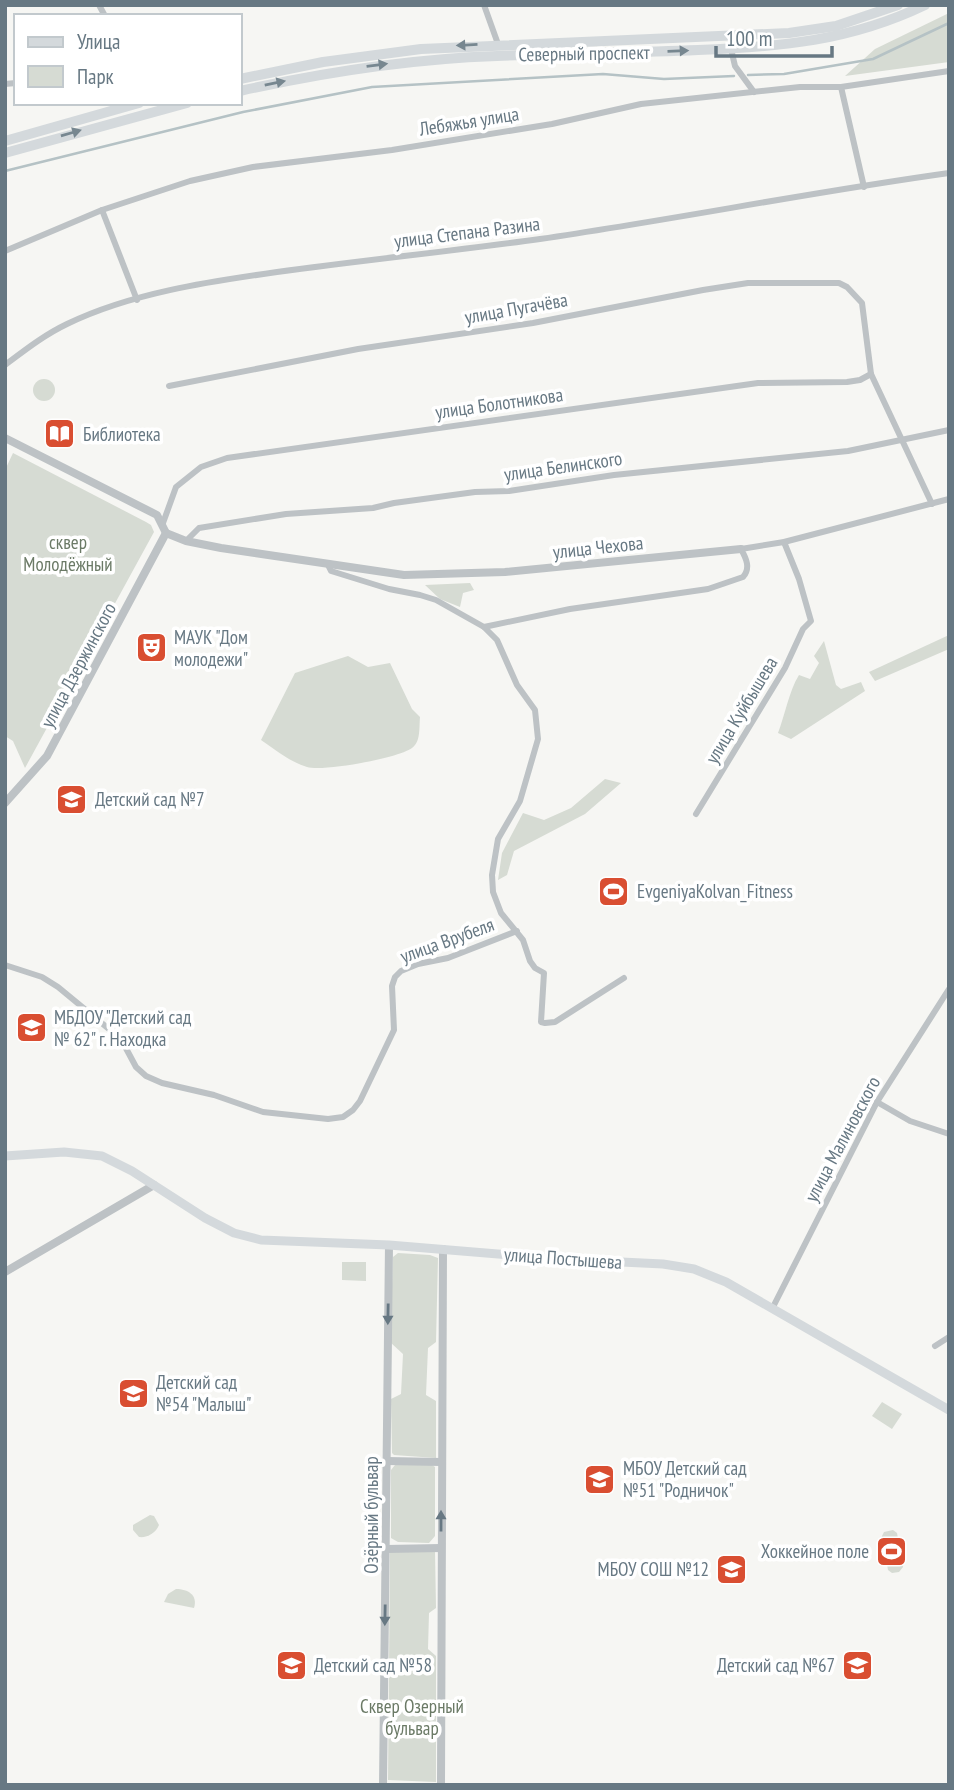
<svg xmlns="http://www.w3.org/2000/svg" width="954" height="1790" font-family="'PT Sans Narrow',sans-serif">
<style>
.green{fill:#d6dbd3}
.lines{fill:none;stroke-linecap:round;stroke-linejoin:round}
.stream{stroke:#b5c2c5;stroke-width:2.5}
.minor{stroke:#bdc2c5;stroke-width:6}
.tertiary{stroke:#bdc2c5;stroke-width:8}
.secondary{stroke:#d4d9dc;stroke-width:9}
.primary{stroke:#d4d9dc;stroke-width:10}
.oneway{fill:#778790}
.oneway2{fill:#677883}
.labels{text-anchor:middle;stroke-width:7;stroke-linejoin:round;paint-order:stroke}
.street-label{font-size:19px;fill:#677883;stroke:#fff}
.poi-label{font-size:19px;fill:#677883;stroke:#fff;text-anchor:start}
.park-label{font-size:19px;fill:#6b7a66;stroke:#fff}
</style>
<rect width="100%" height="100%" fill="#f6f6f3"/>
<g class="green">
<path d="M949,13v49l-104,14 30,-27z"/>
<circle cx="44" cy="390" r="11"/>
<path d="M13,453l133,69 5,3 3,7 -129,236 -12,-27 -8,-5v-266z"/>
<path d="M470,583l4,7 -11,3 -3,14 -20,-8 -15,-14z"/>
<path d="M949,635v14l-74,32 -6,-9z"/>
<path d="M824,641l12,44 5,4 20,-7 4,9 -74,48 -13,-6c7,-18 11,-42 21,-58l11,4 9,-16 -5,-7z"/>
<path d="M348,656l20,11 22,-4 22,46 8,8c-1,10 1,25 -8,31 -13,10 -89,24 -105,19 -17,-5 -31,-17 -46,-27l34,-67z"/>
<path d="M605,779l16,4 -36,31 -71,37 -7,24 -9,5 4,-27 21,-40 21,7 27,-12z"/>
<path d="M398,1253l32,2 8,3 -2,84 -8,6 -2,47 10,6v57l-42,-3 -2,-2 -1,-54 10,-5 2,-40 -13,-12 3,-85z"/>
<path d="M342,1262h24v19l-24,-1z"/>
<path d="M882,1402l20,12 -10,15 -20,-13z"/>
<path d="M395,1465h37l3,2v69l-6,7 -31,-1 -7,-4v-68z"/>
<path d="M150,1515l4,1 5,9c-3,8 -12,13 -20,12l-6,-7v-5z"/>
<path d="M893,1530l4,3 6,34 -4,5 -7,1 -4,-3 -6,-34 2,-4z"/>
<path d="M435,1551l1,57 -7,5 -1,36 8,7v126l-48,-2 2,-228z"/>
<path d="M176,1589c12,0 22,6 18,19l-30,-6 4,-8z"/>
</g>
<g class="lines">
<g class="stream">
<path d="M748,75l36,-1 89,-15 76,-36"/>
<path d="M5,171l238,-59 129,-25 231,-13 61,5 70,-3"/>
</g>
<g class="minor">
<path d="M99,5l6,11"/>
<path d="M484,5l14,39"/>
<path d="M731,49l4,17 19,26"/>
<path d="M5,84l11,-1"/>
<path d="M841,87l23,100"/>
<path d="M102,210l35,90"/>
<path d="M5,251l97,-41 88,-29 63,-14 139,-17 160,-26 89,-20 159,-17h41l108,-16"/>
<path d="M5,365c20,-15 39,-30 62,-41 64,-31 140,-42 210,-52 88,-12 176,-21 263,-33 137,-20 272,-47 409,-66"/>
<path d="M169,386l189,-37 175,-26 170,-33 45,-7h91l8,4 15,16 9,71 61,130"/>
<path d="M163,523l13,-36 25,-20 26,-9 531,-75 89,-1 13,-2 11,-6"/>
<path d="M186,541l13,-13 87,-14 87,-6 21,-5 81,-11 34,-1 105,-16 234,-24 101,-21"/>
<path d="M328,565l3,6 58,18 31,6 16,5 48,27 13,13 20,45 18,25 3,29 -18,62 -22,38 -6,36 1,17 8,21 22,27 7,21 5,7 9,5 -3,49 4,1 10,-1 69,-44"/>
<path d="M484,627l86,-18 138,-20 35,-12c8,-9 3,-19 -2,-28l43,-7 165,-43"/>
<path d="M696,814l89,-146 18,-39 8,-8 -12,-42 -15,-37"/>
<path d="M5,965l37,12 16,10 63,52 15,28 10,9 16,7 52,12 49,17 65,7 15,-2 10,-7 7,-9 34,-71 -2,-44 3,-9 6,-6 17,-7 30,-6 69,-27"/>
<path d="M877,1102l33,19 39,13"/>
<path d="M772,1309l105,-207 72,-113"/>
<path d="M935,1346l14,-9"/>
</g>
<g class="tertiary">
<path d="M5,438l152,77 9,18"/>
<path d="M166,533l20,8 35,7 183,27 101,-3 236,-23"/>
<path d="M5,803l42,-47 119,-223"/>
<path d="M5,1272l149,-87"/>
<path d="M387,1461l54,1"/>
<path d="M386,1549l55,-1"/>
<path d="M383,1785l6,-540"/>
<path d="M441,1785l2,-536"/>
</g>
<path class="secondary" d="M5,1156l59,-4 38,4 30,15 73,47 29,15 27,7 128,5 170,14 104,5 31,5 32,13 223,128"/>
<g class="primary">
<path d="M240,79l83,-17 98,-13 368,-16 47,-7 62,-21"/>
<path d="M240,91c85,-19 170,-32 257,-35 67,-3 134,-3 201,-6 82,-3 152,-9 227,-45"/>
<path d="M5,141l134,-38"/>
<path d="M5,153l182,-50"/>
</g>
</g>
<defs><path id="oneway-solid" d="M-6-.8H1V-3.2L6.5 0L1 3.2V.8H-6Z" transform="scale(1.75)"/></defs>
<g class="oneway">
<use href="#oneway-solid" transform="translate(467 45) rotate(177)"/>
<use href="#oneway-solid" transform="translate(678 51) rotate(-2)"/>
<use href="#oneway-solid" transform="translate(377 65) rotate(-7)"/>
<use href="#oneway-solid" transform="translate(275 83) rotate(-12)"/>
<use href="#oneway-solid" transform="translate(71 133) rotate(-16)"/>
</g>
<g class="oneway2">
<use href="#oneway-solid" transform="translate(388 1314) rotate(91)"/>
<use href="#oneway-solid" transform="translate(441 1521) rotate(-90)"/>
<use href="#oneway-solid" transform="translate(385 1615) rotate(91)"/>
</g>
<defs>
<symbol id="library-square" viewBox="-11 -11 22 22"><rect x="-9" y="-9" width="18" height="18" rx="4" fill="#d94e31" stroke="#fff"/><path d="M-6-4Q-3-5.5-.7-3.5V5Q-3 3-6 4ZM6-4Q3-5.5 .7-3.5V5Q3 3 6 4Z" fill="#fff"/></symbol>
<symbol id="theatre-square" viewBox="-11 -11 22 22"><rect x="-9" y="-9" width="18" height="18" rx="4" fill="#d94e31" stroke="#fff"/><path d="M-5-5.5Q0-4 5-5.5V0Q5 5 0 6Q-5 5-5 0ZM-3.3-2.5H-1v1.5H-3.3ZM1-2.5H3.3v1.5H1ZM-2.8 1Q0 5.5 2.8 1Z" fill="#fff"/></symbol>
<symbol id="school-square" viewBox="-11 -11 22 22"><rect x="-9" y="-9" width="18" height="18" rx="4" fill="#d94e31" stroke="#fff"/><path d="M0-5L7-2L0 1L-7-2ZM-4 1L0 2.5L4 1V4Q0 6-4 4Z" fill="#fff"/></symbol>
<symbol id="stadium-square" viewBox="-11 -11 22 22"><rect x="-9" y="-9" width="18" height="18" rx="4" fill="#d94e31" stroke="#fff"/><path d="M0-5a6.5 5 0 1 0 0 10a6.5 5 0 1 0 0-10ZM-3.5-1.8h7v3.6h-7Z" fill="#fff"/></symbol>
</defs>
<g fill-rule="evenodd">
<use href="#library-square" x="42" y="416" width="35" height="35"/>
<use href="#theatre-square" x="134" y="630" width="35" height="35"/>
<use href="#school-square" x="54" y="782" width="35" height="35"/>
<use href="#stadium-square" x="596" y="874" width="35" height="35"/>
<use href="#school-square" x="14" y="1010" width="35" height="35"/>
<use href="#school-square" x="116" y="1376" width="35" height="35"/>
<use href="#school-square" x="582" y="1462" width="35" height="35"/>
<use href="#stadium-square" x="874" y="1534" width="35" height="35"/>
<use href="#school-square" x="714" y="1552" width="35" height="35"/>
<use href="#school-square" x="274" y="1648" width="35" height="35"/>
<use href="#school-square" x="840" y="1648" width="35" height="35"/>
</g>
<g class="labels">
<g class="street-label">
<text transform="translate(584 53) rotate(-1)" y="7">Северный проспект</text>
<text transform="translate(469 121) rotate(-9)" y="7">Лебяжья улица</text>
<text transform="translate(467 232) rotate(-7)" y="7">улица Степана Разина</text>
<text transform="translate(516 308) rotate(-10)" y="7">улица Пугачёва</text>
<text transform="translate(499 403) rotate(-8)" y="7">улица Болотникова</text>
<text transform="translate(563 466) rotate(-8)" y="7">улица Белинского</text>
<text transform="translate(598 547) rotate(-6)" y="7">улица Чехова</text>
<text transform="translate(78 665) rotate(-62)" y="7">улица Дзержинского</text>
<text transform="translate(741 710) rotate(-59)" y="7">улица Куйбышева</text>
<text transform="translate(447 940) rotate(-20)" y="7">улица Врубеля</text>
<text transform="translate(842 1139) rotate(-62)" y="7">улица Малиновского</text>
<text transform="translate(563 1258) rotate(4)" y="7">улица Постышева</text>
<text transform="translate(371 1515) rotate(-90)" y="7">Озёрный бульвар</text>
</g>
<g class="poi-label">
<text x="83" y="441">Библиотека</text>
<text x="174" y="644">МАУК "Дом<tspan x="174" dy="22">молодежи"</tspan></text>
<text x="95" y="806">Детский сад №7</text>
<text x="637" y="898">EvgeniyaKolvan_Fitness</text>
<text x="54" y="1024">МБДОУ "Детский сад<tspan x="54" dy="22">№ 62" г. Находка</tspan></text>
<text x="156" y="1389">Детский сад<tspan x="156" dy="22">№54 "Малыш"</tspan></text>
<text x="623" y="1475">МБОУ Детский сад<tspan x="623" dy="22">№51 "Родничок"</tspan></text>
<text x="869" y="1558" text-anchor="end">Хоккейное поле</text>
<text x="709" y="1576" text-anchor="end">МБОУ СОШ №12</text>
<text x="314" y="1672">Детский сад №58</text>
<text x="835" y="1672" text-anchor="end">Детский сад №67</text>
</g>
<g class="park-label">
<text x="68" y="549">сквер<tspan x="68" dy="22">Молодёжный</tspan></text>
<text x="412" y="1713">Сквер Озерный<tspan x="412" dy="22">бульвар</tspan></text>
</g>
</g>
<rect width="954" height="1790" fill="none" stroke="#677883" stroke-width="14"/>
<rect x="14" y="14" width="228" height="91" fill="#ffffff" stroke="#c2c9cd" stroke-width="2"/>
<rect x="28" y="37" width="35" height="10" fill="#d4d9dc" stroke="#c2c9cd" stroke-width="2"/>
<text x="77" y="49" font-size="21" fill="#677883">Улица</text>
<rect x="28" y="66" width="35" height="21" fill="#d6dbd3" stroke="#c2c9cd" stroke-width="2"/>
<text x="77" y="84" font-size="21" fill="#677883">Парк</text>
<path d="M716 46v10h116v-10" fill="none" stroke="#677883" stroke-width="3.5"/>
<text x="726" y="46" font-size="21" fill="#677883" stroke="#ffffff" stroke-width="5" paint-order="stroke">100 m</text>
</svg>
